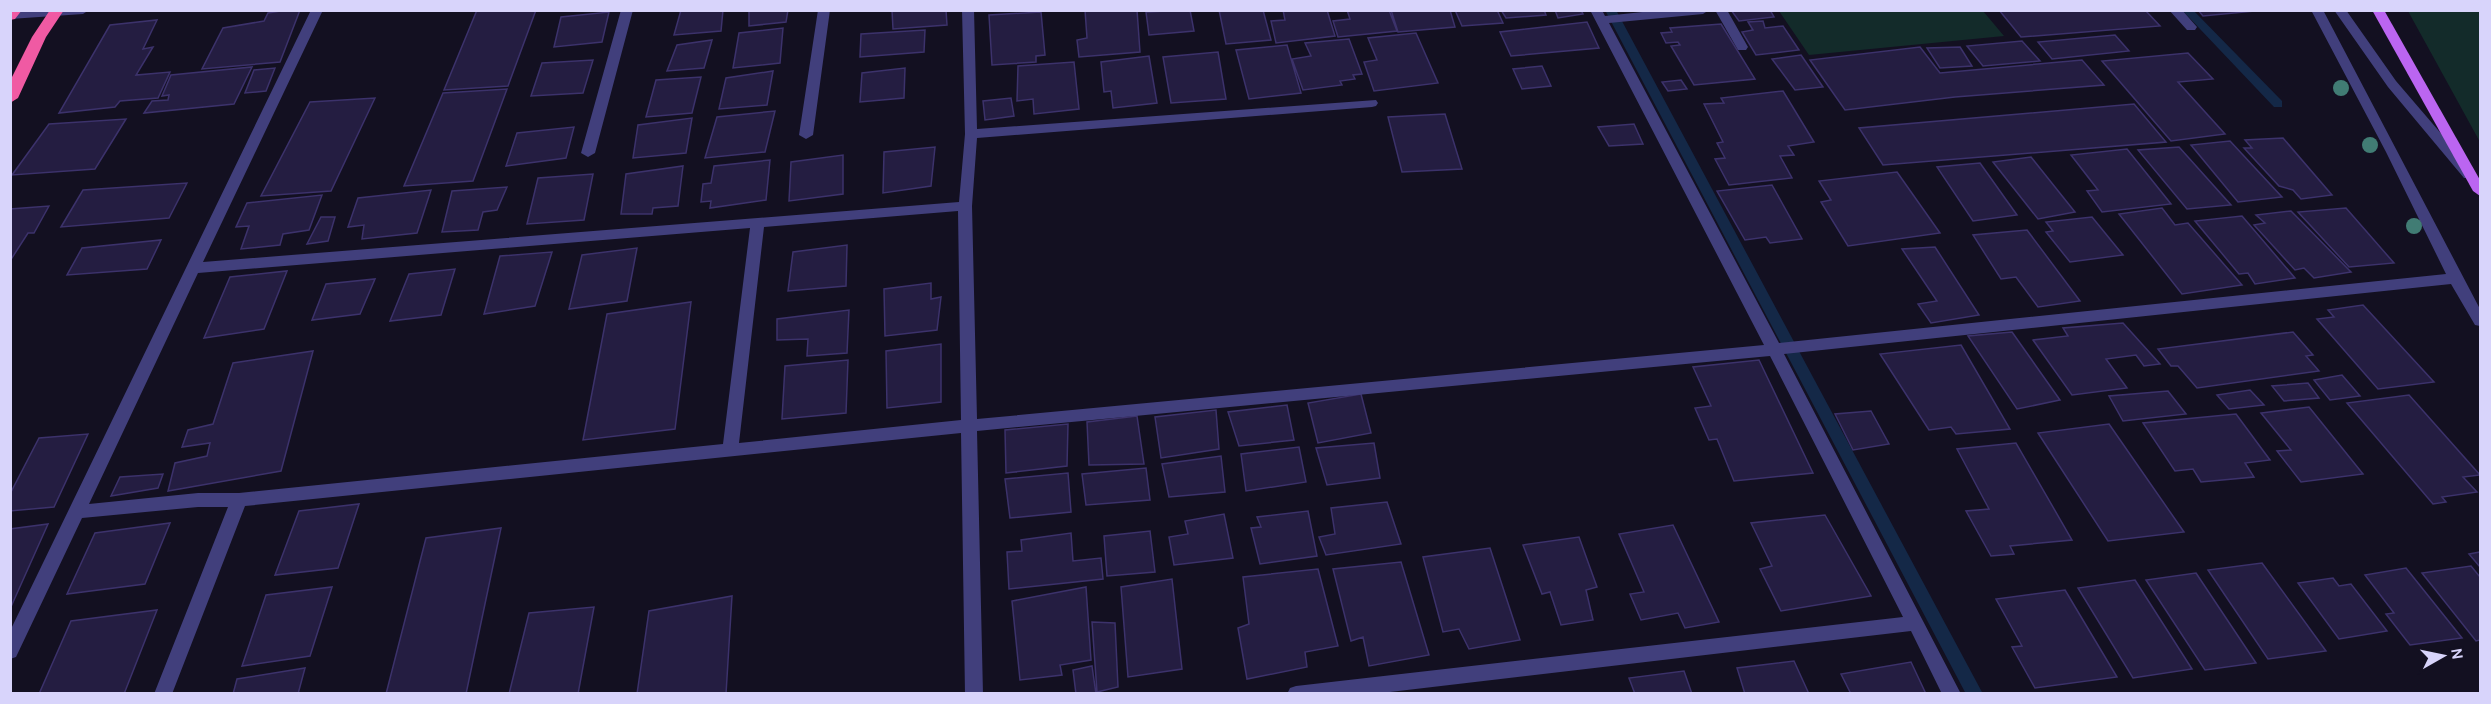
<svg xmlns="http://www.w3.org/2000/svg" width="2491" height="704" font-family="Karla,sans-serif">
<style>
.green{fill:#132b2a}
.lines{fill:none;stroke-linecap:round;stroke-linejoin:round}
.stream{fill:#142847;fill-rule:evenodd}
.building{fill:#241d41;stroke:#3c326b;stroke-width:1.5}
.minor{fill:#413f7c;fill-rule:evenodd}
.major{fill:#bb65f1;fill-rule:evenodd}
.highway{fill:#f05aa3;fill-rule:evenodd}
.tree{fill:#417c74}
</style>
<rect width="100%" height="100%" fill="#131021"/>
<path class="green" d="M1779,11H1983L2004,36L1809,55Z
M2408,11H2480V142Z"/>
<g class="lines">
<path class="stream" d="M1605,10H1616L1983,694H1966Z
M2182,10H2193L2282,101V107H2274Z"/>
</g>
<path class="building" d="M287,10H300L280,62L202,69L223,28L264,21L268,13Z
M477,10H536L508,86L444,90Z
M681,10H723L721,31L674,35Z
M749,10H788L786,22L749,26Z
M892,10H946L947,25L893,29Z
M1085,10H1137L1140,52L1079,57L1077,40L1087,38Z
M1190,10L1194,31L1149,35L1146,12Z
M1219,10H1263L1271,40L1226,44Z
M1283,10H1327L1335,36L1276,43L1271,21L1285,20Z
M1347,10H1389L1397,31L1338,37L1333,21L1350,19Z
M1391,10H1450L1455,27L1398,32Z
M1455,10H1497L1503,23L1462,26Z
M1501,10H1544L1546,15L1506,18Z
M1555,10H1581L1583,14L1558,18Z
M1731,10H1770L1774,17L1739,21Z
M1999,10H2145L2160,26L2021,37Z
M2198,10H2254V11L2203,16Z
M609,12L602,42L554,47L561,17Z
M1041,12L1045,55L1036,56V62L992,65L989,15Z
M157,20L143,49L153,47L136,75L170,72L158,98L120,101L115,107L59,113L110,25Z
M1763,21L1765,28L1783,26L1799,50L1756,55L1742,32L1753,30L1748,22Z
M1587,22L1599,48L1511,56L1500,32Z
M1721,24L1755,79L1694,85L1671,46L1680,45L1678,42L1666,43L1661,33L1672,32L1670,28Z
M783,28L780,63L733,68L739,33Z
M925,30L924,52L860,57L861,34Z
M1416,33L1438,83L1374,91L1364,62L1377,60L1368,38Z
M2115,35L2129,51L2052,59L2038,42Z
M1349,39L1362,74L1353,75L1355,79L1340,81L1342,85L1303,90L1292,59L1311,56L1305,43Z
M712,40L704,68L667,71L677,45Z
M2022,41L2040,61L1983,66L1967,46Z
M1287,45L1301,93L1249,99L1236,50Z
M1920,47L1940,73L2082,60L2104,85L1955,97L1845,110L1810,60Z
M1960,47L1972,66L1940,68L1927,48Z
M1218,52L1226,99L1171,103L1163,57Z
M2188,53L2213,79L2178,82L2225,134L2171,141L2102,61Z
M1801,55L1823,87L1795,90L1772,59Z
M1149,56L1157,103L1113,108L1111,91L1104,92L1101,62Z
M593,60L583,93L531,96L542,63Z
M1074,62L1079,109L1034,114L1033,99L1017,101L1018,66Z
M1542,66L1551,86L1522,89L1513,69Z
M252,67L234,104L144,113L152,101L168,100L169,95L162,96L171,75Z
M275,68L266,91L245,93L254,70Z
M905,68L904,98L860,102L862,73Z
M773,71L767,105L719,109L726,78Z
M701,77L692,113L646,117L656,80Z
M1681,80L1687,89L1668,91L1662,82Z
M507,89L473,181L404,186L443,93Z
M1783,91L1814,142L1788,146L1794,155L1780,156L1792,178L1729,185L1715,159L1725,158L1717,143L1723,142L1704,104L1724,103L1721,98Z
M375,98L331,191L261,196L310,102Z
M1011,98L1014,116L985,120L983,101Z
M2134,104L2166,142L1883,165L1859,128Z
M775,111L765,152L705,158L717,117Z
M1445,114L1462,169L1402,172L1388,117Z
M692,118L686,153L633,158L638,125Z
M126,119L95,169L12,175L49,124Z
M1634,124L1643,144L1609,146L1598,127Z
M574,127L566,158L506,166L517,133Z
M2283,138L2332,195L2301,199L2293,190L2279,186L2244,148H2252L2245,140Z
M2230,141L2282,197L2238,202L2191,145Z
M935,147L931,186L883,193L884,152Z
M2179,147L2231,205L2187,209L2138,150Z
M2127,149L2171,204L2102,212L2087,191L2098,190L2071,155Z
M843,155V194L789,201L791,162Z
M2031,157L2075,212L2038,219L1993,162Z
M770,160L766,200L710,208L711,201L701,202L703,184L711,183L714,166Z
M1980,163L2017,215L1973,221L1937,167Z
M683,166L678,206L653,208L652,214H621L626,174Z
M1897,172L1940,233L1848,246L1821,202L1831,200L1819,181Z
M593,174L584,220L527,224L538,178Z
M187,183L169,218L61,227L83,190Z
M1772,185L1802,239L1770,243L1766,237L1745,240L1717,191Z
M507,187L497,210L483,212L478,230L442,232L452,191Z
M431,190L417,233L362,239L364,225L348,227L358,198Z
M322,195L309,230L283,234L280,245L241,249L249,226L236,227L247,203Z
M49,206L34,233H28L10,261V209Z
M2162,208L2175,225L2188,223L2242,285L2182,294L2119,214Z
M2346,208L2394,263L2349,267L2298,212Z
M2291,211L2351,272L2314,278L2304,268L2295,270L2254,225L2265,223L2256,215Z
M2242,216L2295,278L2255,284L2248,273L2239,274L2195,221Z
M321,217H335L328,241L307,244Z
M2092,217L2123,255L2070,262L2046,232L2053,231L2046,222Z
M2027,230L2080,301L2038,307L2016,277L2001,279L1973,235Z
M161,240L147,269L67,275L82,248Z
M847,245L846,286L788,291L793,252Z
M1935,247L1979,315L1931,323L1918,304L1937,301L1902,249Z
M637,248L627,301L569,309L582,255Z
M552,252L535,306L484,314L500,256Z
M455,269L441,315L390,321L409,274Z
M287,271L264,329L204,338L230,277Z
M375,279L360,314L312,320L326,284Z
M931,283V299L941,297L937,330L885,336L884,289Z
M691,302L675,429L583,440L607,314Z
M2363,305L2434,382L2378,389L2317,319L2334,317L2328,310Z
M849,310L847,353L807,356L808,339L777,340V319Z
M2123,323L2160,364L2144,366L2136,355L2106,359L2127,388L2072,395L2033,340L2068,336L2063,328Z
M2012,332L2060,400L2017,409L1968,336Z
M2293,332L2313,355L2306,356L2319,371L2197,388L2178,366H2171L2158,349Z
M941,344V402L887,408L886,351Z
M1961,345L2010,429L1956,434L1951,427L1929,430L1880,354Z
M313,351L281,471L168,491L175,463L207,456L210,443L182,447L188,430L213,424L233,363Z
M848,360L846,413L782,419L785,366Z
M1759,360L1813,473L1734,481L1717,439L1709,440L1695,408L1711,406L1693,367Z
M2342,375L2360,396L2330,400L2314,380Z
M2308,383L2319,398L2284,401L2272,386Z
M2250,390L2264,405L2229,409L2217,395Z
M2168,391L2186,414L2123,421L2109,396Z
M1361,394L1371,433L1318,443L1308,403Z
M2409,395L2480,475L2463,477L2477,492L2442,497L2446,502L2433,504L2347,403Z
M1287,405L1294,440L1239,446L1228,412Z
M2309,407L2363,474L2301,482L2277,451L2291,450L2261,413Z
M1216,410L1219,449L1161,458L1155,417Z
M1871,411L1889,444L1853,450L1835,414Z
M2236,414L2270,460L2245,463L2254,477L2201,482L2193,469L2175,471L2143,423Z
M1137,416L1144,464L1089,465L1087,422Z
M1068,424L1067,466L1006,473L1005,430Z
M2109,424L2184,532L2108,541L2038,433Z
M88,434L54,507L10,511V494L39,438Z
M1374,443L1380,478L1327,485L1316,448Z
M2016,443L2072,540L2010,546L2014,554L1991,556L1966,511L1989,509L1957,449Z
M1299,447L1306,482L1246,491L1241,454Z
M1221,456L1225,492L1169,497L1162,464Z
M1146,468L1150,500L1086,505L1082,474Z
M1068,473L1071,512L1010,518L1005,479Z
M163,474L158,488L111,496L120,477Z
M1387,502L1401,544L1326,555L1319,537L1335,534L1331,508Z
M359,504L338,568L275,575L299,511Z
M1308,511L1317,556L1260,564L1251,528L1261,527L1257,517Z
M1224,514L1233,558L1174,565L1169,537L1188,534L1185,521Z
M1825,515L1871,596L1781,611L1760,569L1772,566L1751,523Z
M170,523L145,584L67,594L95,533Z
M48,524L10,609V529Z
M1673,525L1719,622L1685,628L1678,613L1641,620L1630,594L1644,592L1619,534Z
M501,528L466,694H386L426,538Z
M1150,531L1155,572L1107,576L1104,536Z
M1071,533L1073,561L1101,558L1103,579L1009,589L1007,552L1022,551L1021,540Z
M1579,537L1597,587L1586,590L1593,620L1561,625L1550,592L1542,594L1523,545Z
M1490,548L1520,640L1469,649L1459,629L1443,632L1423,557Z
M2480,552V567L2469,554Z
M1401,562L1429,655L1369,666L1363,637L1351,641L1333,569Z
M2262,563L2326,651L2268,659L2208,570Z
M2471,566L2480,577V640L2476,641L2422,573Z
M2406,568L2462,638L2410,645L2386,614L2394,613L2365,575Z
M1318,569L1338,646L1305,652L1307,667L1247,679L1238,628L1249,624L1243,577Z
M2196,573L2256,663L2205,670L2146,580Z
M2333,578L2339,586L2351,584L2387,631L2339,639L2298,583Z
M1172,579L1182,669L1128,677L1121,587Z
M2135,580L2192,669L2133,678L2078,588Z
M332,587L310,656L242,666L266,595Z
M1086,587L1091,660L1060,665L1062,675L1020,680L1012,601Z
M2065,590L2117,677L2035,688L2012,647L2022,646L1996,599Z
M732,596L726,694H637L649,611Z
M594,607L578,694H509L529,613Z
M157,610L124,694H39L71,621Z
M1092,622L1115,623L1118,687L1097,692Z
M1794,661L1809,694H1745L1737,668Z
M1911,662L1926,694H1851L1841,674Z
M1092,666L1096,694H1076L1073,670Z
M305,668L298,694H233L237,679Z
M1684,671L1692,694H1635L1629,678Z"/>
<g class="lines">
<path class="minor" d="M89,10L83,14L10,19V11Z
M311,10H323L203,262L959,202L965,134L962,10H974L977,129L1376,100L1378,103L1376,106L1372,107L977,138L972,206L977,419L1764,345L1590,10H1602L1605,16L1661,10H1709L1703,14L1609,23L1779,343L2446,274L2386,152L2311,10H2323L2480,309V326L2475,325L2451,284L1784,354L1961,694H1942L1911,631L1373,694H1287L1290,688L1296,686L1903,617L1770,356L977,431L983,694H965L961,433L245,506L172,694H154L228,507H198L82,518L16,657L10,659V631ZM958,211L961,420L739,443L764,227ZM750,228L723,444L239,493H198L89,504L198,273Z
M621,10H633L595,153L588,157L581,153Z
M818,10H830L813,135L806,139L799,135Z
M1715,10H1727L1748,47L1746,50H1738Z
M2169,10H2182L2197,27L2195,30H2187Z
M2334,10H2346L2396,81L2474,172L2476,175L2474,178H2464L2388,87Z"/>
<path class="major" d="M2372,10H2384L2480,180V196L2473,191Z"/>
<path class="highway" d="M10,10H22L15,19L10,20Z
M50,10H64L46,37L18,98L10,103V81L32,37Z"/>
</g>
<g class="tree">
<circle cx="2341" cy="88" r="8"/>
<circle cx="2370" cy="145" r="8"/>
<circle cx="2414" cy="226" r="8"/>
</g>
<rect width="2491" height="704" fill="none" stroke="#d8d4fb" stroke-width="24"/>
<g transform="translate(2443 656) rotate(81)" stroke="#131021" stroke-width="4.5" paint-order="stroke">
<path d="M0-4.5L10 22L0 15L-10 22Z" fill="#d8d4fb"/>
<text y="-9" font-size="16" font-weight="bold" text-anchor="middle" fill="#d8d4fb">N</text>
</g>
</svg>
